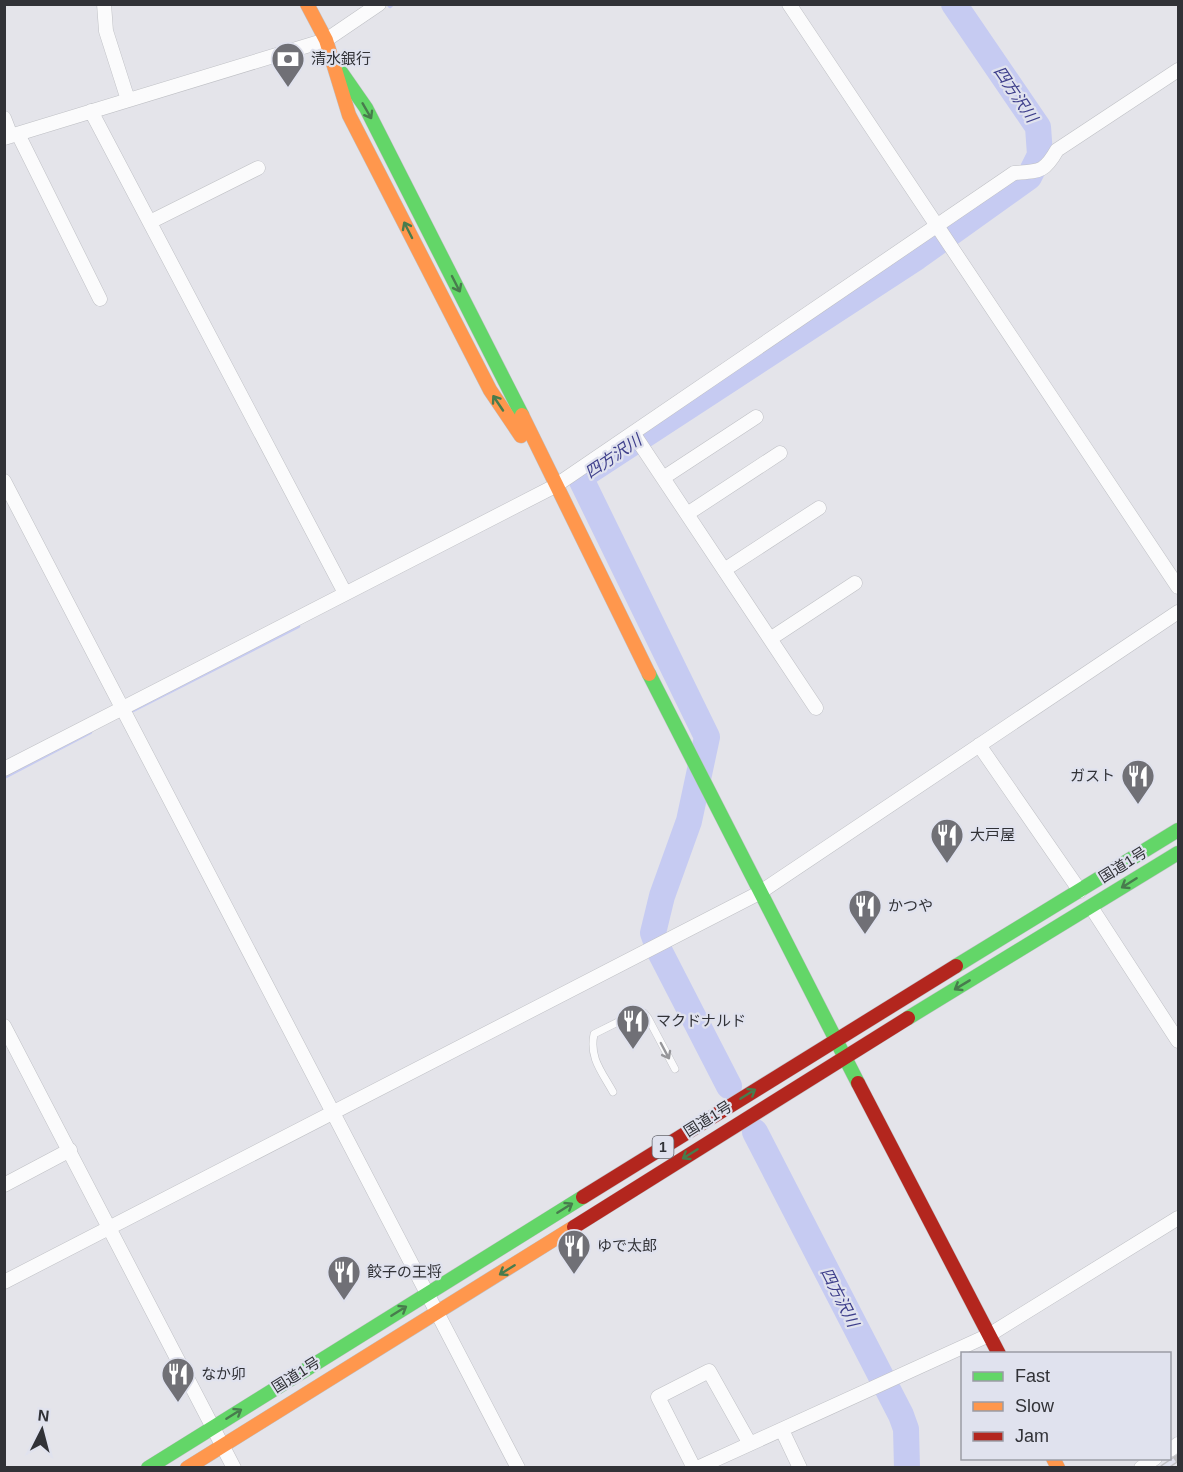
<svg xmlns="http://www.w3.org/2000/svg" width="1183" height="1472" font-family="Helvetica,'Noto Sans JP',sans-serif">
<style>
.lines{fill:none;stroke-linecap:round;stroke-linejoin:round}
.stream{stroke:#c6cbf2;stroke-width:4.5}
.river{stroke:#c6cbf2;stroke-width:26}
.lane-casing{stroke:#bfc0c5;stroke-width:8}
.street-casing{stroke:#bfc0c5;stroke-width:15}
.fast-casing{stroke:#bfc0c5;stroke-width:15}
.slow-casing{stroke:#bfc0c5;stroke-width:15}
.jam-casing{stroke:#bfc0c5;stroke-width:15}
.lane{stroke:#fbfbfc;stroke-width:7}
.street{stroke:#fbfbfc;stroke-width:14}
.fast{stroke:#63d668;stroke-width:14}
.slow{stroke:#ff974d;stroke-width:14}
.jam{stroke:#b3261e;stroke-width:14}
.rail-casing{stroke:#c0c0c2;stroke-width:7}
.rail{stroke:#e0e2ee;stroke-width:4.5;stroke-dasharray:14;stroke-linecap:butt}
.oneway{stroke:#487c4d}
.oneway2{stroke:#96969a}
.labels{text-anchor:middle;stroke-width:4.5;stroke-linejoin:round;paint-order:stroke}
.shield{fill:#e0e2ee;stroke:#66676e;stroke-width:1.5}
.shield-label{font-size:14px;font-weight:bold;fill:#313237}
.poi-label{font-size:15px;fill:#313237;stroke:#e0e2ee;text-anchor:start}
.street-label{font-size:15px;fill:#313237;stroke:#e0e2ee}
.water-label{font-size:16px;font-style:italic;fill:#3d3e8b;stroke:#e0e2ee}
</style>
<rect width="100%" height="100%" fill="#e4e4ea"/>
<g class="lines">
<path class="stream" d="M390,6L392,4
M129,712L298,626
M4,777L90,732"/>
<path class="river" d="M729,1086L659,950L653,933L662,896L689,821L707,737L580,477L917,257L1029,177L1040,155L1038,127L954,4
M755,1132L901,1415L906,1429L907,1468"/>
<defs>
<path id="lane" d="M613,1092C602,1072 589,1058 594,1034L638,1012L644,1013L648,1018L675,1069"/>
<path id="street" d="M104,4L106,31L128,100
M789,4L1178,587
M91,111L345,593
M4,118L11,136
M18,134L100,299
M4,138L326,40L379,4
M150,222L258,168
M633,433L816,708
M663,478L756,417
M4,481L518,1468
M687,514L780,453
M724,570L819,508
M770,639L855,583
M979,745L1080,891
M4,769L555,486L1014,173C1039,171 1044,173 1057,150L1178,70
M1091,907L1178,1041
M4,1026L234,1468
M4,1185L70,1150
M4,1282L759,893L1178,612
M782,1430L800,1468
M1170,1450L1178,1444
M694,1468L658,1397L709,1371L750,1444
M697,1468L989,1335L1178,1218
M1141,1468L1155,1458"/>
<path id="fast" d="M334,62L366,108L522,415
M649,674L858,1083
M956,966L1178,830
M908,1018L1178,853
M148,1468L583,1197"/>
<path id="slow" d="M307,4L326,40L349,115L490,390L521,436
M522,415L649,674
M1053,1458L1058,1468
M187,1468L574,1227"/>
<path id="jam" d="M858,1083L999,1354
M583,1197L956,966
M574,1227L908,1018"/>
</defs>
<use href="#lane" class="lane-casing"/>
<use href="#street" class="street-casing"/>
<use href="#fast" class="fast-casing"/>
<use href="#slow" class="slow-casing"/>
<use href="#jam" class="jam-casing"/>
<use href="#lane" class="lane"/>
<use href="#street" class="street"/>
<use href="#fast" class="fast"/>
<use href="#slow" class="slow"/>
<use href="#jam" class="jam"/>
<defs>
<path id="rail" d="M1163,1468L1178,1458"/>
</defs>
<use href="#rail" class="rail-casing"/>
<use href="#rail" class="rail"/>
</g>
<defs><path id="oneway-shaft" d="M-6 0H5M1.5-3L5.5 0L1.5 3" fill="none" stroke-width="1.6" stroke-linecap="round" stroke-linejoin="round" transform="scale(1.5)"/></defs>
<g class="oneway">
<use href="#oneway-shaft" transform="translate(367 111) rotate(60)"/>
<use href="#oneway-shaft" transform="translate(408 230) rotate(-117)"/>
<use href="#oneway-shaft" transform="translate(456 284) rotate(63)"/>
<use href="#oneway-shaft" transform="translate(498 403) rotate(-124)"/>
<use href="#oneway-shaft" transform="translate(1129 883) rotate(148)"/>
<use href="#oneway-shaft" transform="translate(962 985) rotate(149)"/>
<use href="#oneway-shaft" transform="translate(748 1094) rotate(-32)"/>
<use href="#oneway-shaft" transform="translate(690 1154) rotate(148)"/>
<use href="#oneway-shaft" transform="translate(565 1208) rotate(-32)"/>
<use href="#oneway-shaft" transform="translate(507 1270) rotate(148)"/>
<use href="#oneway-shaft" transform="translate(399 1311) rotate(-32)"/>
<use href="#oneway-shaft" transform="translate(234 1414) rotate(-32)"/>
</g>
<use class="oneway2" href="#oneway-shaft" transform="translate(665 1051) rotate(62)"/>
<defs>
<symbol id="bank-pin" viewBox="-11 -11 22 30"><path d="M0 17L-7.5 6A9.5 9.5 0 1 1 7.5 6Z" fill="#707076" stroke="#e0e2ee"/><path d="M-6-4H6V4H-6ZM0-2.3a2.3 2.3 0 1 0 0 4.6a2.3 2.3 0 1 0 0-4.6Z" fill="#fff"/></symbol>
<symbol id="restaurant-pin" viewBox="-11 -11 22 30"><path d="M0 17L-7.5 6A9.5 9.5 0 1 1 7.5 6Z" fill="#707076" stroke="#e0e2ee"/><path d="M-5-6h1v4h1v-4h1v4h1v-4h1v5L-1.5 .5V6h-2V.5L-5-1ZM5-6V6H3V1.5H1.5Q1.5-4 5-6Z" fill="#fff"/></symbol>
</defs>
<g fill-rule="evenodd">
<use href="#bank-pin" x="269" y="40" width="38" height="52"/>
<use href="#restaurant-pin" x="1119" y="757" width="38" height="52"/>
<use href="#restaurant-pin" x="928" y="816" width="38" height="52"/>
<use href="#restaurant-pin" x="846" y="887" width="38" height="52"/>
<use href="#restaurant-pin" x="614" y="1002" width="38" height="52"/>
<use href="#restaurant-pin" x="555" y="1227" width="38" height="52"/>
<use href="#restaurant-pin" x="325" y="1253" width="38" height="52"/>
<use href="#restaurant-pin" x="159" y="1355" width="38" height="52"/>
</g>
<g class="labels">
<rect class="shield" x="652.5" y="1136" width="21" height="22" rx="4.5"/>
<g class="shield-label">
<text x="663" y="1152">1</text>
</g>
<g class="poi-label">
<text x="311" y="64">清水銀行</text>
<text x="1115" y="781" text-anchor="end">ガスト</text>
<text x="970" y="840">大戸屋</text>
<text x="888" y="911">かつや</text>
<text x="656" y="1026">マクドナルド</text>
<text x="597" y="1251">ゆで太郎</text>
<text x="367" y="1277">餃子の王将</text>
<text x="201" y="1379">なか卯</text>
</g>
<g class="street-label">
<text transform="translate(1123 865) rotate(-32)" y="5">国道1号</text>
<text transform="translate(708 1119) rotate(-32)" y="5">国道1号</text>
<text transform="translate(296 1375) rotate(-32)" y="5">国道1号</text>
</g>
<g class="water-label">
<text transform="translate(1016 94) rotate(56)" y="6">四方沢川</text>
<text transform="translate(613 456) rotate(-34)" y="6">四方沢川</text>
<text transform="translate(840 1297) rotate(63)" y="6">四方沢川</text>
</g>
</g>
<rect width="1183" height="1472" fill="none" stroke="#313237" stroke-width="12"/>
<rect x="961" y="1352" width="210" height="108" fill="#e0e2ee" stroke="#9a9ca5" stroke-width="1.5"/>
<rect x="973" y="1372" width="30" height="9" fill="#63d668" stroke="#9a9ca5" stroke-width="1.5"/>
<text x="1015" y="1382" font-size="18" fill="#313237">Fast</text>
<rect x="973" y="1402" width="30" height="9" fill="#ff974d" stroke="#9a9ca5" stroke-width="1.5"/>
<text x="1015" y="1412" font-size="18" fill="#313237">Slow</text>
<rect x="973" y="1432" width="30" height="9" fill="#b3261e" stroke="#9a9ca5" stroke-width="1.5"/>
<text x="1015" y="1442" font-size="18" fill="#313237">Jam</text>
<g transform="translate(42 1430) rotate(6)" stroke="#e0e2ee" stroke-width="4.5" paint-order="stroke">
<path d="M0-4.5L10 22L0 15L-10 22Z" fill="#313237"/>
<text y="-9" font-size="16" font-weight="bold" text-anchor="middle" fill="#313237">N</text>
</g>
</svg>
